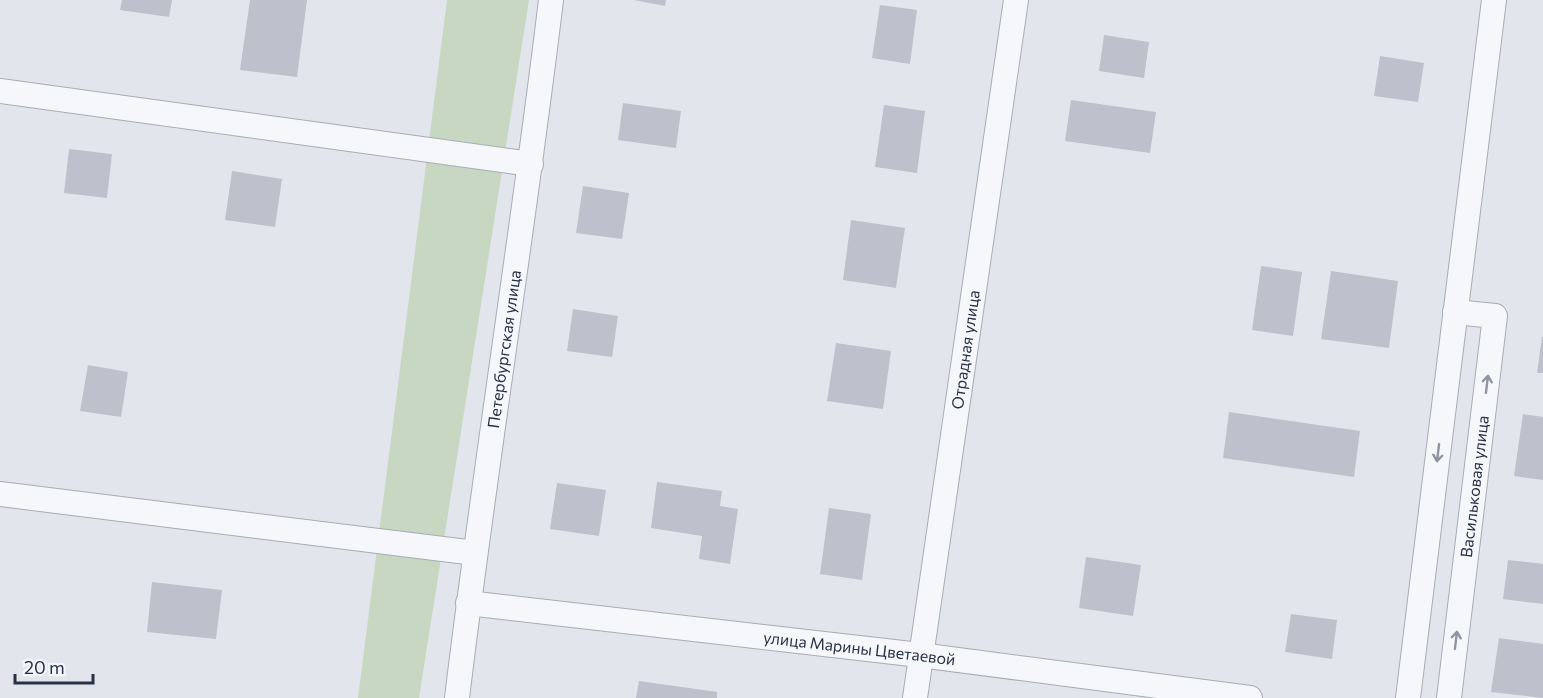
<svg xmlns="http://www.w3.org/2000/svg" width="1543" height="698" font-family="Commissioner,sans-serif">
<style>
.green{fill:#c7d7c2}
.building{fill:#bcc1cc}
.lines{fill:none;stroke-linecap:round;stroke-linejoin:round}
.street-casing{stroke:#a6acb7;stroke-width:26}
.street{stroke:#f6f7fa;stroke-width:24}
.oneway{stroke:#8f94a0}
.labels{text-anchor:middle;stroke-width:4.5;stroke-linejoin:round;paint-order:stroke}
.street-label{font-size:16px;fill:#283246;stroke:#f2f5f9}
</style>
<rect width="100%" height="100%" fill="#e2e6ec"/>
<path class="green" d="M447,0H529L419,698H358Z"/>
<path class="building" d="M122,0H172L169,17L120,10Z
M250,0H307L297,77L240,70Z
M634,0H666L665,6Z
M880,5L917,10L910,64L872,58Z
M1104,35L1149,42L1144,78L1099,71Z
M1380,56L1424,63L1418,102L1374,96Z
M1071,100L1156,112L1150,153L1065,141Z
M623,103L681,111L676,148L618,140Z
M884,105L925,111L917,173L875,167Z
M69,149L112,154L107,198L64,193Z
M232,171L282,179L275,227L225,220Z
M583,186L629,193L622,239L576,233Z
M851,220L905,228L896,288L843,280Z
M1261,266L1302,272L1293,336L1252,330Z
M1331,271L1398,281L1389,348L1321,339Z
M573,309L618,316L612,357L567,351Z
M1542,337H1543V373H1537Z
M836,343L891,351L883,409L827,401Z
M88,365L128,372L121,417L80,411Z
M1229,412L1360,431L1354,477L1223,458Z
M1523,414L1543,417V480L1514,476Z
M657,482L722,491L720,506L738,509L730,564L699,559L702,536L651,528Z
M557,483L606,490L599,536L550,529Z
M829,508L871,514L862,580L820,574Z
M1086,557L1141,565L1133,616L1079,608Z
M1508,560L1543,564V604L1503,599Z
M152,582L222,590L216,639L147,632Z
M1291,614L1337,620L1332,659L1285,652Z
M1499,638L1543,644V698L1491,692Z
M639,681L717,692V698H636Z"/>
<g class="lines">
<defs>
<g id="street">
<path d="M0,91L531,164"/>
<path d="M0,494L475,553"/>
<path id="s1" d="M468,603L920,655L1250,698"/>
<path id="s2" d="M457,698C485,465 523,233 551,0"/>
<path id="s3" d="M915,698L1016,0"/>
<path d="M1408,698L1494,0"/>
<path id="s4" d="M1449,698L1495,316L1455,312"/>
</g>
</defs>
<use href="#street" class="street-casing"/>
<use href="#street" class="street"/>
</g>
<defs><path id="oneway-shaft" d="M-6 0H5M1.5-3L5.5 0L1.5 3" fill="none" stroke-width="1.6" stroke-linecap="round" stroke-linejoin="round" transform="scale(1.5)"/></defs>
<g class="oneway">
<use href="#oneway-shaft" transform="translate(1487 384) rotate(-83)"/>
<use href="#oneway-shaft" transform="translate(1438 453) rotate(97)"/>
<use href="#oneway-shaft" transform="translate(1456 640) rotate(-83)"/>
</g>
<g class="labels">
<g class="street-label">
<text dy="6" stroke="none"><textPath href="#s2" startOffset="352">Петербургская улица</textPath></text>
<text dy="6" stroke="none"><textPath href="#s3" startOffset="352">Отрадная улица</textPath></text>
<text dy="6" stroke="none"><textPath href="#s4" startOffset="213">Васильковая улица</textPath></text>
<text dy="6" stroke="none"><textPath href="#s1" startOffset="394">улица Марины Цветаевой</textPath></text>
</g>
</g>
<path d="M15 674v9h78v-9" fill="none" stroke="#283246" stroke-width="3"/>
<text x="24" y="674" font-size="18" fill="#283246" stroke="#f2f5f9" stroke-width="4.5" paint-order="stroke">20 m</text>
</svg>
